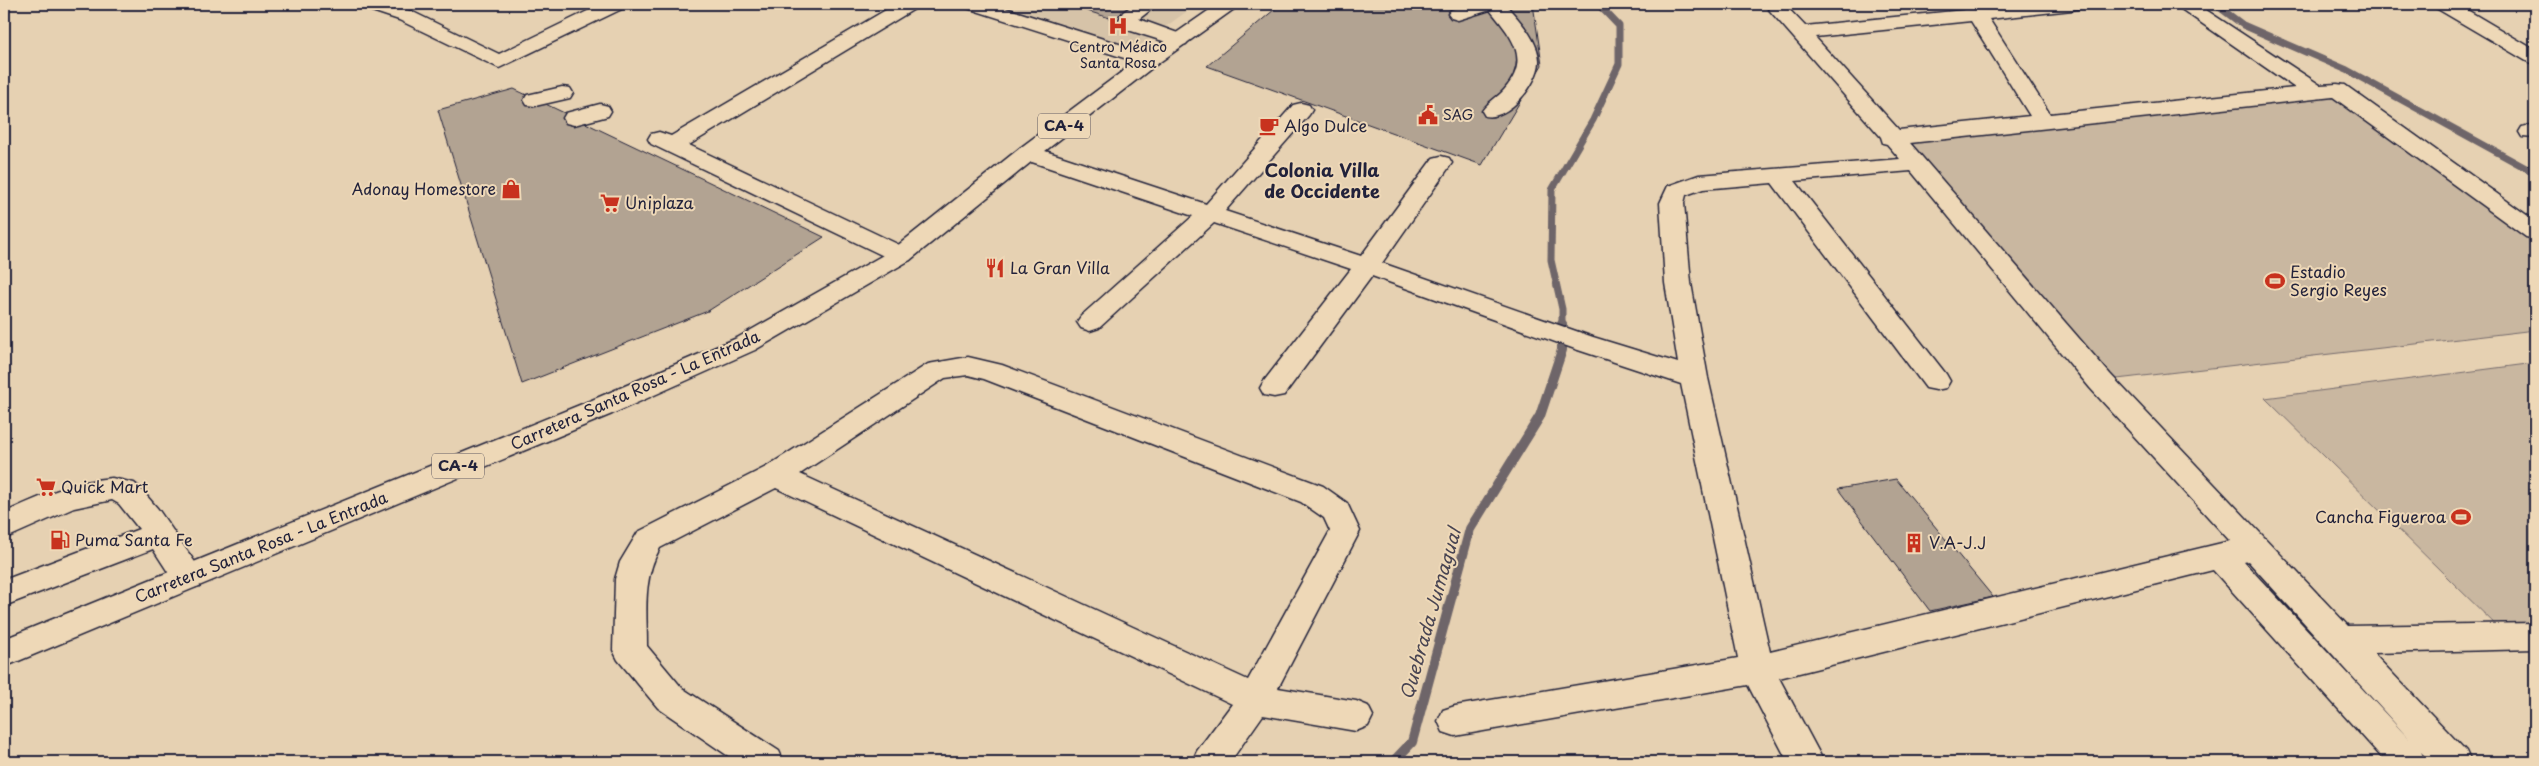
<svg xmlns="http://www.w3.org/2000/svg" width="2539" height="766" font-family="'Playpen Sans',sans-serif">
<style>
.built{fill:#d6c3a8}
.green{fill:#c9b7a0;stroke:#766c6e}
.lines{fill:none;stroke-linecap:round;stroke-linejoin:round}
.stream-far1{stroke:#6e6569;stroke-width:7}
.stream{stroke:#6e6569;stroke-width:10}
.building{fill:#b2a392;stroke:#22223b}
.minor-casing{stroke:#22223b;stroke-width:3}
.major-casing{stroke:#22223b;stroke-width:3}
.minor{fill:#eed8b7;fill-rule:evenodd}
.major{fill:#eed8b7;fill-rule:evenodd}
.labels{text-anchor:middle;stroke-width:4;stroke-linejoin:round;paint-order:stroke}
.far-poi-label{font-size:14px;fill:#22223b;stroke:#eed8b7}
.shield{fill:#eed8b7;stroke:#5f5960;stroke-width:1}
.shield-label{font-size:15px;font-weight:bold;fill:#22223b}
.poi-label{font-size:16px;fill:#22223b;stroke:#eed8b7;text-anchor:start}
.street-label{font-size:16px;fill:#22223b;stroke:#eed8b7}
.neighbourhood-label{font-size:18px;font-weight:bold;fill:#22223b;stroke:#eed8b7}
.water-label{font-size:18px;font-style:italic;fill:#484452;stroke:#eed8b7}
</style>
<rect width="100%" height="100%" fill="#e6d1b2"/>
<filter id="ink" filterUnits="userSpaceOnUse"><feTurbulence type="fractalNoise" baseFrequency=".02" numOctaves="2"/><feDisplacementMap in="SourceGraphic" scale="10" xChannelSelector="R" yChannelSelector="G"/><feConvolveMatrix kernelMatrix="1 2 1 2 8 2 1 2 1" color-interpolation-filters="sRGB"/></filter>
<g filter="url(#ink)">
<path class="built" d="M1002,4H1197L1136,48Z"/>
<path class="green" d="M2337,90L2535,232V330L2100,381L1891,138Z
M2535,363V635L2507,636L2265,398Z"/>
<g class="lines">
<path class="stream-far1" d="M2215,4L2243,25L2347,70L2535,173
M1562,325V309L1551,260L1552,190L1593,120L1619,64V26L1598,4"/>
<path class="stream" d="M1393,762L1412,742L1470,529L1540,416L1562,350V324"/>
</g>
<path class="building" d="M1065,4H1135L1113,19Z
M1281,4H1533L1542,65L1482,165L1207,66Z
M514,89L682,169L824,237L708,311L522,384L438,110Z
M1896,479L1993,597L1930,611L1838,489Z"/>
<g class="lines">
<defs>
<path id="minor" d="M360,4H389L413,12L499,54L602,4H627L624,8L499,68L399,20L363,8Z
M896,4H919L916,8L689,145L910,250L913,255L910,260L901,263L892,260L651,144L648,139L651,134L659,132L671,136Z
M964,4H993L1157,56L1160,60L1157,64L1150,66L1143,64L967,8Z
M1135,4H1158L1139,19L1186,36L1189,40L1186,44L1179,46L1128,30L1119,20L1123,12Z
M1469,4H1505C1518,19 1538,39 1539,60C1540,82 1508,121 1485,116L1482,111C1488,102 1498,97 1504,90C1532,59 1511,36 1490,10L1458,20L1451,18L1448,14L1451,10Z
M1764,4H1784L1805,26L1964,10L1960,4H1980L1982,8L2019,4H2082L2079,8L2072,10L1989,19L2050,114L2295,88L2174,4H2197L2320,85L2337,84L2345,85L2535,221V239L2526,237L2333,97L1910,143L2110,374L2348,626L2535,623V649L2373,653L2466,751L2471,762H2431L2421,752L2426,762H2386L2213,570L1779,678L1824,762H1788L1748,685L1455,736L1443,732L1438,721L1443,710L1455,706L1738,658L1681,384L1575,349L1372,276L1284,395L1274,397L1264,395L1260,388L1264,381L1351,269L1214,223L1099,328L1090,331L1081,328L1077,322L1081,316L1193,216L1020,158L1017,153L1020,148L1028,146L1036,148L1206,204L1293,105L1301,103L1309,105L1312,110L1309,115L1225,211L1361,256L1433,158L1441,156L1449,158L1452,163L1382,263L1593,337L1678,363L1665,283L1660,203L1668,186L1699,175L1900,159L1887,144L1883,143L1881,137ZM1971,21L2030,116L1899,130L1815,37ZM1911,171L2090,388L2230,541L1770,652L1708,378L1691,283L1684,203L1686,195L1703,189L1772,183L1926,388L1936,390L1946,388L1950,381L1946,374L1795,181ZM2248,561L2410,740L2244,562Z
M2433,4H2457L2535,50V64L2528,62L2436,8Z
M562,87L570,88L573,93L570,98L535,106L527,105L524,100L527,95Z
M600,104L608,106L611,111L608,116L574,125L566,123L563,118L566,113Z
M2535,124V138L2522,137L2519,132L2522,127Z
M968,357L1002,365L1323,486L1347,503L1360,531L1278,688L1356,701L1368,706L1373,716L1368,726L1356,731L1263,715L1230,762H1192L1197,751L1232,704L776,488L660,548C642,580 647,611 647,646L682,688L779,751L784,762H737L658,708L618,660L613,650L615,579L620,562L638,532L766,467L928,364ZM968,375L984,379L1301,502L1324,518L1330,531L1248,680L800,474L945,378Z
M112,478L134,483L140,488L158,509L199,568L204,577L199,586L188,589L177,586L153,549L4,606V580L139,529L119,504L112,500L74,508L4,539V513C38,497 74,481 112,478Z"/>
<path id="major" d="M1218,4H1241L1157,64L1036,158L910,260L755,350L612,414L4,667V639L592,400L737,338L892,250L1020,148L1143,56Z"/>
</defs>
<use href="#minor" class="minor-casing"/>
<use href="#major" class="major-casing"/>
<use href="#minor" class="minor"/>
<use href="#major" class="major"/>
</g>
</g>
<defs>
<symbol id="hospital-bare" viewBox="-9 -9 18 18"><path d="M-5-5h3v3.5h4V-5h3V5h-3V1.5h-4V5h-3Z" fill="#c8321e" stroke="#eed8b7" stroke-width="2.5" paint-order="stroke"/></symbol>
<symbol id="civic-bare" viewBox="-9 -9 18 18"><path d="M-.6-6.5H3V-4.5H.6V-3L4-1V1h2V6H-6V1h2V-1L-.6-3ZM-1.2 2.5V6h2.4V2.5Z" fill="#c8321e" stroke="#eed8b7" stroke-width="2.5" paint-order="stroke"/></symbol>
<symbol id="cafe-bare" viewBox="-9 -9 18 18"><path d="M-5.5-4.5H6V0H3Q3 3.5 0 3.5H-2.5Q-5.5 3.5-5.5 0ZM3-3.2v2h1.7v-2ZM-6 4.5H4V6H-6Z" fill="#c8321e" stroke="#eed8b7" stroke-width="2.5" paint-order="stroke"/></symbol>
<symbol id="shop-bare" viewBox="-9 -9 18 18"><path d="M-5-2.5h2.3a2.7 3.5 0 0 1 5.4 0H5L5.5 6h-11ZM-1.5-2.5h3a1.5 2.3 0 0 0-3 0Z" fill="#c8321e" stroke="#eed8b7" stroke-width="2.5" paint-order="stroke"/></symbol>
<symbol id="supermarket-bare" viewBox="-9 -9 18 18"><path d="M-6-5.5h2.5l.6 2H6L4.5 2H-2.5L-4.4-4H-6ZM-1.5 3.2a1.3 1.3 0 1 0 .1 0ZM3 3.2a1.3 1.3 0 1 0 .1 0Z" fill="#c8321e" stroke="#eed8b7" stroke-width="2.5" paint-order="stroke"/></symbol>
<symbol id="restaurant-bare" viewBox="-9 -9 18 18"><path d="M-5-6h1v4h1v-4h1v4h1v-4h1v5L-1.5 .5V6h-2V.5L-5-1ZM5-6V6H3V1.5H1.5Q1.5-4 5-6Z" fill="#c8321e" stroke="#eed8b7" stroke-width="2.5" paint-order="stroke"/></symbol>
<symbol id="stadium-bare" viewBox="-9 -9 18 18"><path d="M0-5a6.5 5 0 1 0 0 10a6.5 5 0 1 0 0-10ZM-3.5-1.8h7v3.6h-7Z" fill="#c8321e" stroke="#eed8b7" stroke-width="2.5" paint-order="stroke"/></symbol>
<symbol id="fuel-bare" viewBox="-9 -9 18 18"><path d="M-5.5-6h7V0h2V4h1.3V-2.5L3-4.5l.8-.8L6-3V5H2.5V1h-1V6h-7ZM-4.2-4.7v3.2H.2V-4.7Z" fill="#c8321e" stroke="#eed8b7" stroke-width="2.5" paint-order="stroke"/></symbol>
<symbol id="building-bare" viewBox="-9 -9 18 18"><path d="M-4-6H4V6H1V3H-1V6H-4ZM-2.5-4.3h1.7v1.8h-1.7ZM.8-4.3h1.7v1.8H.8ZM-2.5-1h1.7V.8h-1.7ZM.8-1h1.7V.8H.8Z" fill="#c8321e" stroke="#eed8b7" stroke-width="2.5" paint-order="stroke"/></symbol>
</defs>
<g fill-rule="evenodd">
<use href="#hospital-bare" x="1104" y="12" width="28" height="28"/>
<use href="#civic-bare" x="1414" y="101" width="28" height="28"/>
<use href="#cafe-bare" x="1255" y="112" width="28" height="28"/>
<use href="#shop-bare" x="497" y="175" width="28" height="28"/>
<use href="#supermarket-bare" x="596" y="189" width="28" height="28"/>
<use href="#restaurant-bare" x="981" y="254" width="28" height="28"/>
<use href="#stadium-bare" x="2261" y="267" width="28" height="28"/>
<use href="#supermarket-bare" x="32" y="473" width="28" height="28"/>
<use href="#stadium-bare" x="2447" y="503" width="28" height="28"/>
<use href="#fuel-bare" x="46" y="526" width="28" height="28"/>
<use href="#building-bare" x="1900" y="529" width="28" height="28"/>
</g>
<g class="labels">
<g class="far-poi-label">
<text x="1118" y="52">Centro Médico<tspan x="1118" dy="16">Santa Rosa</tspan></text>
<text x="1443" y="120" text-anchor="start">SAG</text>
</g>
<g class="shield">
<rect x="1038" y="113.5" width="52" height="25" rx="4"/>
<rect x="432" y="453.5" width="52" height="25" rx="4"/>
</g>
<g class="shield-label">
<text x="1064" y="131">CA-4</text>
<text x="458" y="471">CA-4</text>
</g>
<g class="poi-label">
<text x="1284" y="132">Algo Dulce</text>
<text x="496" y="195" text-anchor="end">Adonay Homestore</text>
<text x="625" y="209">Uniplaza</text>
<text x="1010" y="274">La Gran Villa</text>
<text x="2290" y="278">Estadio<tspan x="2290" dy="18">Sergio Reyes</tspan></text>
<text x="61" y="493">Quick Mart</text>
<text x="2446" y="523" text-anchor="end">Cancha Figueroa</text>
<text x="75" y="546">Puma Santa Fe</text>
<text x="1929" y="549">V.A-J.J</text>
</g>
<g class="street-label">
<text transform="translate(635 390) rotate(-24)" y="6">Carretera Santa Rosa - La Entrada</text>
<text transform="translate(261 547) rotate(-22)" y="6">Carretera Santa Rosa - La Entrada</text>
</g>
<g class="neighbourhood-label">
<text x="1322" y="177">Colonia Villa<tspan x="1322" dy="21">de Occidente</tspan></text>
</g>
<g class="water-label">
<text transform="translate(1431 614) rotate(-74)" y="6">Quebrada Jumagual</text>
</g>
</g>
<rect width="2539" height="766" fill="none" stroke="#eed8b7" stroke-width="20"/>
<rect x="10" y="10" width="2519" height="746" fill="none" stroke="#22223b" stroke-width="2" filter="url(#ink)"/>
</svg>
